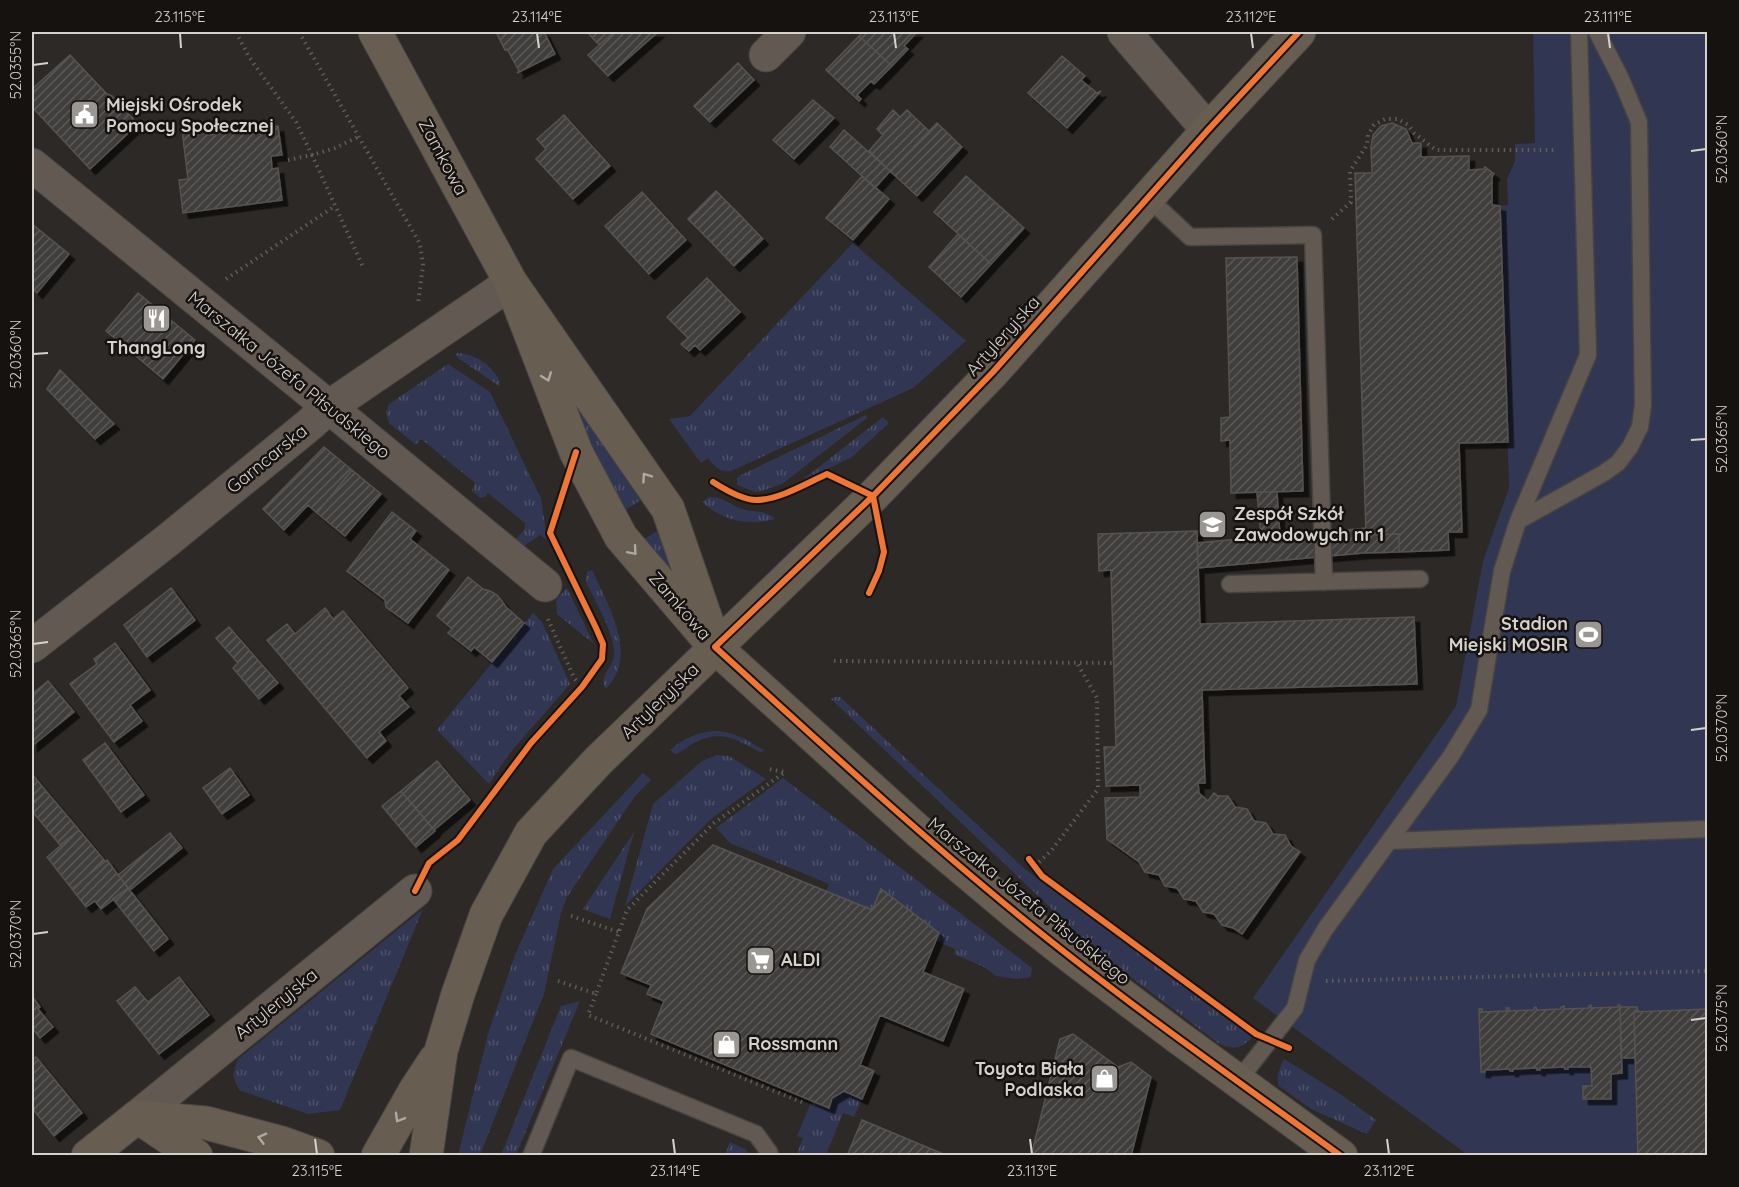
<svg xmlns="http://www.w3.org/2000/svg" width="1739" height="1187" font-family="Quicksand,sans-serif">
<style>
.grass{fill:url(#grass-tufts)}
.garden{fill:#313653}
.building{fill:url(#building-hatch);stroke:#565350;stroke-width:1.5;filter:url(#shadow)}
.lines{fill:none;stroke-linecap:round;stroke-linejoin:round}
.lane-casing{stroke:#464442;stroke-width:19}
.street-casing{stroke:#464442;stroke-width:35}
.secondary-casing{stroke:#464442;stroke-width:35}
.path{stroke:#625c56;stroke-width:4;stroke-dasharray:1.5 4.5;stroke-linecap:butt}
.lane{stroke:#625a52;stroke-width:16}
.street{stroke:#625a52;stroke-width:33}
.secondary{stroke:#675d51;stroke-width:33}
.cycleway-casing{stroke:#15120f;stroke-width:10}
.cycleway{stroke:#f07635;stroke-width:6}
.oneway{stroke:#aea9a2}
.ticks{fill:none;stroke:#d5d2ce;stroke-width:2}
.labels{text-anchor:middle;stroke-width:5;stroke-linejoin:round;paint-order:stroke}
.poi-label{font-size:18px;font-weight:bold;fill:#d5d2ce;stroke:#15120f;text-anchor:start}
.street-label{font-size:18px;fill:#d5d2ce;stroke:#15120f}
.neatline{fill:none;stroke:#d5d2ce;stroke-width:2}
.ticks-label{font-size:15px;text-anchor:middle;fill:#d5d2ce}
</style>
<defs>
<pattern id="grass-tufts" width="24" height="20" patternUnits="userSpaceOnUse" patternTransform="scale(1.5)"><rect width="24" height="20" fill="#313653"/><path d="M3 7l-1-3M5 7V3M7 7l1-3M15 17l-1-3M17 17v-4M19 17l1-3" fill="none" stroke="#4e526b"/></pattern>
<pattern id="building-hatch" width="6" height="6" patternUnits="userSpaceOnUse" patternTransform="scale(1.5)"><rect width="6" height="6" fill="#413e3c"/><path d="M-1 1l2-2M0 6l6-6M5 7l2-2" fill="none" stroke="#5c5957"/></pattern>
<filter id="shadow"><feDropShadow dx="5.5" dy="5.5" stdDeviation="0" flood-color="#0009"/></filter>
</defs>
<rect width="100%" height="100%" fill="#2c2926"/>
<path class="grass" d="M853,243L966,341L913,388L731,471C719,472 715,467 708,458L701,463L669,419L690,416Z
M455,353C475,353 492,365 500,382L499,386L458,358Z
M448,364L490,392L530,476L541,498L547,540L540,535L520,549L513,543L524,530L525,523L488,493L485,497L480,498L472,491L475,483L421,439L416,445L389,423L386,412L389,404Z
M558,377L647,496L624,511Z
M866,415L867,418L782,484L762,491L755,492L737,485V478L739,476Z
M883,417L889,423L852,457L797,484Z
M709,497C722,496 730,505 742,509C754,513 765,509 775,519C749,526 722,521 702,502Z
M666,526L685,586L639,542Z
M592,570C608,605 639,655 606,689C597,675 614,668 614,654C615,634 595,601 586,582L587,572Z
M567,588L594,644L557,614L556,600Z
M533,613L542,622L570,684L509,754L489,784L437,730Z
M835,697H840L1025,869L1252,1037C1241,1050 1233,1050 1218,1043L1095,950L831,699Z
M718,731C737,733 749,741 765,751L760,752C738,740 721,729 696,742C689,745 683,752 675,754L670,750C684,738 700,731 718,731Z
M717,755L729,756L766,779L711,819L625,906L653,804L702,761Z
M643,773L651,780L635,796L567,897L561,913L544,994L480,1155H458L488,1034L515,955L553,869Z
M783,778L1032,968L1031,976L1027,978L1016,979L996,976L984,967L954,954L955,949L936,941L939,933L881,889L872,910L826,891L829,884L730,843L716,828Z
M634,832L610,919L583,909Z
M423,909L340,1110L308,1114L239,1090L233,1076L237,1060Z
M580,1001L516,1155H501L561,1006Z
M1284,1059L1339,1093L1376,1120L1367,1134L1311,1109L1279,1086C1275,1078 1280,1067 1284,1059Z
M844,1091L862,1099L854,1117L843,1113L826,1155L796,1156L803,1138L797,1136L812,1100L829,1107L832,1098Z
M730,1142L745,1149L750,1155H725Z"/>
<path class="garden" d="M1533,32H1707V1155H1468L1253,998L1456,706L1483,561L1509,488L1500,206L1508,205L1507,179L1515,161V144L1535,143Z"/>
<path class="building" d="M496,32H544L555,54L517,73L519,71L507,49L505,50Z
M587,32H614L599,45Z
M614,32H658L608,76L588,55Z
M864,32H917L904,46L908,49L892,66L859,36Z
M859,36L892,66L874,84L871,81L857,95L861,99L859,101L826,70Z
M70,55L107,94L112,96L138,124L90,169L32,107V89Z
M1062,56L1085,76L1081,80L1097,93L1101,91L1067,128L1028,93Z
M738,63L754,80L710,122L694,106Z
M813,100L834,118L794,159L773,140Z
M893,110L900,117L907,110L929,131L890,171L869,151L883,135L877,129Z
M564,115L610,166L573,199L536,159L546,149L537,139Z
M937,123L962,147L917,196L890,171Z
M1392,123L1406,129L1412,143H1421V157L1469,156V170L1484,169L1485,167L1494,174L1492,177V205L1500,206L1508,442L1459,443L1462,532H1448L1449,550L1399,552V534L1366,535L1355,173H1372L1371,147L1373,135L1381,126Z
M278,126L282,155L271,156L272,169L278,168L282,200L183,213L179,180L188,179L182,130L209,127L210,135Z
M844,130L890,171L875,188L830,147Z
M862,176L889,199L853,240L826,218Z
M966,176L1024,228L991,264L934,212Z
M716,191L740,215L711,242L688,219Z
M642,192L686,240L649,274L605,226Z
M740,215L763,239L734,266L711,242Z
M32,224L69,254L37,293L32,288Z
M958,234L991,264L961,297L929,267Z
M1297,257L1303,491L1231,493L1230,440L1221,441V418L1230,417L1226,258Z
M707,278L740,312L700,350L695,345L689,351L681,344L688,338L667,317Z
M138,293L195,340L163,379L106,331Z
M60,370L114,424L95,439L47,389Z
M324,447L352,470L317,513L308,505L284,530L263,509Z
M352,470L381,494L345,536L317,513Z
M1257,492H1277L1280,536L1366,528V535L1399,534V552L1363,553L1198,568L1197,543L1261,537Z
M392,512L416,531L410,539L449,570L408,623L386,607L385,600L347,571Z
M1197,531L1200,624L1414,617L1417,684L1202,690L1205,783H1198L1199,793L1208,801L1214,793L1218,796H1228L1235,807L1247,809L1254,821L1266,823L1273,834L1285,835L1291,846L1300,852L1242,934L1233,928L1222,925L1214,914L1203,912L1196,901L1184,899L1177,888L1165,886L1159,875L1145,872L1139,862L1107,839L1105,798L1140,797V785L1106,786L1104,747H1116L1111,570L1099,571L1098,534Z
M468,577L483,589L490,591L497,595L502,601L506,607L524,623L492,662L474,647L471,651L448,633L452,629L437,616Z
M171,588L195,620L147,657L124,625Z
M325,608L333,619L343,611L408,688L399,696L409,707L379,732L386,741L367,758L267,640L287,624L295,634Z
M229,627L278,683L259,699L233,668L238,663L216,638Z
M115,643L150,690L130,705L142,721L114,742L70,684L97,664L94,659Z
M48,681L74,712L32,746V694Z
M105,743L144,795L121,812L83,760Z
M437,761L470,800L434,830L401,791Z
M230,768L249,795L222,814L203,788Z
M32,774L46,791L32,803Z
M46,791L79,830L60,845L32,811V803Z
M401,791L435,831L416,847L382,806Z
M79,830L105,861L72,889L47,857Z
M170,833L182,848L130,890L118,875Z
M713,845L872,910L881,889L939,933L923,972L964,989L943,1041L880,1015L860,1065L874,1071L862,1099L844,1091L832,1098L829,1108L651,1034L664,1001L647,994L651,985L621,973L647,909Z
M107,860L128,888L101,909L95,901L86,907L72,889Z
M128,888L168,939L154,951L113,899Z
M179,977L209,1015L159,1054L117,1001L135,987L148,1002Z
M32,996L40,1007L38,1009L53,1027L40,1038L32,1028Z
M1591,1005V1008L1618,1007V1005H1620L1622,1073L1611,1074V1099H1583V1086H1592L1591,1067H1568V1069H1565L1564,1067L1540,1068V1070H1537V1068L1513,1069V1071H1510V1069L1485,1070V1072H1481L1479,1009H1482V1012L1507,1011L1506,1008H1509V1011L1534,1010V1008L1536,1007L1537,1010L1561,1009V1007L1564,1006V1009L1589,1008V1006Z
M1620,1007H1637L1638,1012H1634L1635,1058H1621Z
M1708,1009V1156H1638L1634,1012Z
M1073,1034L1118,1067L1131,1062L1151,1077L1131,1156H1031L1060,1039Z
M36,1057L82,1113L54,1136L32,1108V1060Z
M862,1120L948,1156H847Z"/>
<g class="lines">
<defs>
<path id="lane" d="M1147,197L1190,237L1313,235L1324,582
M1518,521L1604,473L1618,463L1630,447L1640,427L1643,405L1639,122L1621,79L1597,32
M1230,584L1420,579
M1389,841L1708,829
M1238,1081L1295,1008L1307,960L1326,928L1451,756L1479,710L1502,571L1518,521L1588,355L1579,32
M531,1156L571,1058L756,1134L769,1152L770,1156"/>
<path id="street" d="M1124,32L1208,130
M766,55L789,32
M32,165L329,407L545,585
M32,646L168,540L309,425L329,407L511,283
M137,1117L415,891"/>
<path id="secondary" d="M375,32L511,283L668,509L710,631
M511,283L576,452L621,537L715,647L918,831L1018,915L1074,959L1179,1038L1341,1156
M137,1117L206,1123L282,1143L318,1156
M141,1119L196,1156
M88,1156L137,1117
M378,1156L416,1089L435,1060
M426,1156L441,1051L458,994L486,915L531,833L598,761L873,496L993,372L1208,130L1299,32"/>
</defs>
<use href="#lane" class="lane-casing"/>
<use href="#street" class="street-casing"/>
<use href="#secondary" class="secondary-casing"/>
<path class="path" d="M236,32L249,57L296,122L312,155L335,148L358,137
M299,32L420,244L423,265L418,304
M288,160L312,155L364,269
M1332,219L1351,202L1350,171L1367,145L1368,135L1374,125L1385,119H1398L1408,125L1414,133L1436,150H1556
M226,279L335,206
M548,619L574,678L582,687
M834,661L1114,663
M1039,862L1051,851L1098,789L1097,698L1077,663
M571,916L619,932
M558,981L596,994L627,910L714,823L785,772L768,769
M1326,981L1708,971
M596,994L588,1015L804,1103"/>
<use href="#lane" class="lane"/>
<use href="#street" class="street"/>
<use href="#secondary" class="secondary"/>
<defs>
<path id="cycleway" d="M1299,32L1208,130L993,372L873,496L715,647C815,738 913,829 1017,914C1122,1000 1232,1077 1341,1156
M713,482C724,489 743,500 756,500C779,500 807,483 827,474L873,496
M869,593L879,571L884,552L873,496
M1029,859L1042,876L1256,1034L1289,1048
M415,891L429,863L458,840L531,743L582,687L602,659L603,644L596,628L550,533L576,452"/>
</defs>
<use href="#cycleway" class="cycleway-casing"/>
<use href="#cycleway" class="cycleway"/>
</g>
<defs><path id="oneway-chevron" d="M-2-3.5L2.5 0L-2 3.5" fill="none" stroke-width="1.6" stroke-linecap="round" stroke-linejoin="round" transform="scale(1.5)"/></defs>
<g class="oneway">
<use href="#oneway-chevron" transform="translate(547 377) rotate(69)"/>
<use href="#oneway-chevron" transform="translate(646 477) rotate(-125)"/>
<use href="#oneway-chevron" transform="translate(633 551) rotate(49)"/>
<use href="#oneway-chevron" transform="translate(399 1118) rotate(120)"/>
<use href="#oneway-chevron" transform="translate(262 1138) rotate(-165)"/>
</g>
<path class="ticks" d="M180,33L181,48M537,33L539,48M894,33L896,48M1251,33L1253,48M1608,33L1610,48M33,65L48,63M1691,151L1706,149M33,354L48,353M1691,440L1706,439M33,644L48,642M1691,730L1706,728M33,934L48,932M1691,1020L1706,1018M315,1139L317,1154M673,1139L675,1154M1030,1139L1032,1154M1387,1139L1389,1154"/>
<defs>
<symbol id="civic-square" viewBox="-11 -11 22 22"><rect x="-9" y="-9" width="18" height="18" rx="4" fill="#9a9793" stroke="#15120f"/><path d="M-.6-6.5H3V-4.5H.6V-3L4-1V1h2V6H-6V1h2V-1L-.6-3ZM-1.2 2.5V6h2.4V2.5Z" fill="#fff"/></symbol>
<symbol id="restaurant-square" viewBox="-11 -11 22 22"><rect x="-9" y="-9" width="18" height="18" rx="4" fill="#9a9793" stroke="#15120f"/><path d="M-5-6h1v4h1v-4h1v4h1v-4h1v5L-1.5 .5V6h-2V.5L-5-1ZM5-6V6H3V1.5H1.5Q1.5-4 5-6Z" fill="#fff"/></symbol>
<symbol id="school-square" viewBox="-11 -11 22 22"><rect x="-9" y="-9" width="18" height="18" rx="4" fill="#9a9793" stroke="#15120f"/><path d="M0-5L7-2L0 1L-7-2ZM-4 1L0 2.5L4 1V4Q0 6-4 4Z" fill="#fff"/></symbol>
<symbol id="stadium-square" viewBox="-11 -11 22 22"><rect x="-9" y="-9" width="18" height="18" rx="4" fill="#9a9793" stroke="#15120f"/><path d="M0-5a6.5 5 0 1 0 0 10a6.5 5 0 1 0 0-10ZM-3.5-1.8h7v3.6h-7Z" fill="#fff"/></symbol>
<symbol id="supermarket-square" viewBox="-11 -11 22 22"><rect x="-9" y="-9" width="18" height="18" rx="4" fill="#9a9793" stroke="#15120f"/><path d="M-6-5.5h2.5l.6 2H6L4.5 2H-2.5L-4.4-4H-6ZM-1.5 3.2a1.3 1.3 0 1 0 .1 0ZM3 3.2a1.3 1.3 0 1 0 .1 0Z" fill="#fff"/></symbol>
<symbol id="shop-square" viewBox="-11 -11 22 22"><rect x="-9" y="-9" width="18" height="18" rx="4" fill="#9a9793" stroke="#15120f"/><path d="M-5-2.5h2.3a2.7 3.5 0 0 1 5.4 0H5L5.5 6h-11ZM-1.5-2.5h3a1.5 2.3 0 0 0-3 0Z" fill="#fff"/></symbol>
</defs>
<g fill-rule="evenodd">
<use href="#civic-square" x="68" y="98" width="33" height="33"/>
<use href="#restaurant-square" x="140" y="302" width="33" height="33"/>
<use href="#school-square" x="1196" y="508" width="33" height="33"/>
<use href="#stadium-square" x="1572" y="618" width="33" height="33"/>
<use href="#supermarket-square" x="744" y="944" width="33" height="33"/>
<use href="#shop-square" x="710" y="1028" width="33" height="33"/>
<use href="#shop-square" x="1088" y="1062" width="33" height="33"/>
</g>
<g class="labels">
<g class="poi-label">
<text x="106" y="111">Miejski Ośrodek<tspan x="106" dy="21">Pomocy Społecznej</tspan></text>
<text x="156" y="354" text-anchor="middle">ThangLong</text>
<text x="1234" y="520">Zespół Szkół<tspan x="1234" dy="21">Zawodowych nr 1</tspan></text>
<text x="1568" y="630" text-anchor="end">Stadion<tspan x="1568" dy="21">Miejski MOSIR</tspan></text>
<text x="781" y="966">ALDI</text>
<text x="748" y="1050">Rossmann</text>
<text x="1084" y="1075" text-anchor="end">Toyota Biała<tspan x="1084" dy="21">Podlaska</tspan></text>
</g>
<g class="street-label">
<text transform="translate(443 157) rotate(62)" y="6">Zamkowa</text>
<text transform="translate(1003 336) rotate(-48)" y="6">Artyleryjska</text>
<text transform="translate(289 375) rotate(39)" y="6">Marszałka Józefa Piłsudskiego</text>
<text transform="translate(267 459) rotate(-39)" y="6">Garncarska</text>
<text transform="translate(680 606) rotate(49)" y="6">Zamkowa</text>
<text transform="translate(660 701) rotate(-44)" y="6">Artyleryjska</text>
<text transform="translate(1029 901) rotate(39)" y="6">Marszałka Józefa Piłsudskiego</text>
<text transform="translate(276 1004) rotate(-39)" y="6">Artyleryjska</text>
</g>
</g>
<rect width="1739" height="1187" fill="none" stroke="#15120f" stroke-width="66"/>
<rect x="33" y="33" width="1673" height="1121" class="neatline"/>
<g class="ticks-label">
<text x="180" y="22">23.115°E</text>
<text x="537" y="22">23.114°E</text>
<text x="894" y="22">23.113°E</text>
<text x="1251" y="22">23.112°E</text>
<text x="1608" y="22">23.111°E</text>
<text transform="translate(16 65) rotate(-90)" y="5">52.0355°N</text>
<text transform="translate(1722 149) rotate(-90)" y="5">52.0360°N</text>
<text transform="translate(16 354) rotate(-90)" y="5">52.0360°N</text>
<text transform="translate(1722 439) rotate(-90)" y="5">52.0365°N</text>
<text transform="translate(16 644) rotate(-90)" y="5">52.0365°N</text>
<text transform="translate(1722 728) rotate(-90)" y="5">52.0370°N</text>
<text transform="translate(16 934) rotate(-90)" y="5">52.0370°N</text>
<text transform="translate(1722 1018) rotate(-90)" y="5">52.0375°N</text>
<text x="317" y="1176">23.115°E</text>
<text x="675" y="1176">23.114°E</text>
<text x="1032" y="1176">23.113°E</text>
<text x="1389" y="1176">23.112°E</text>
</g>
</svg>
